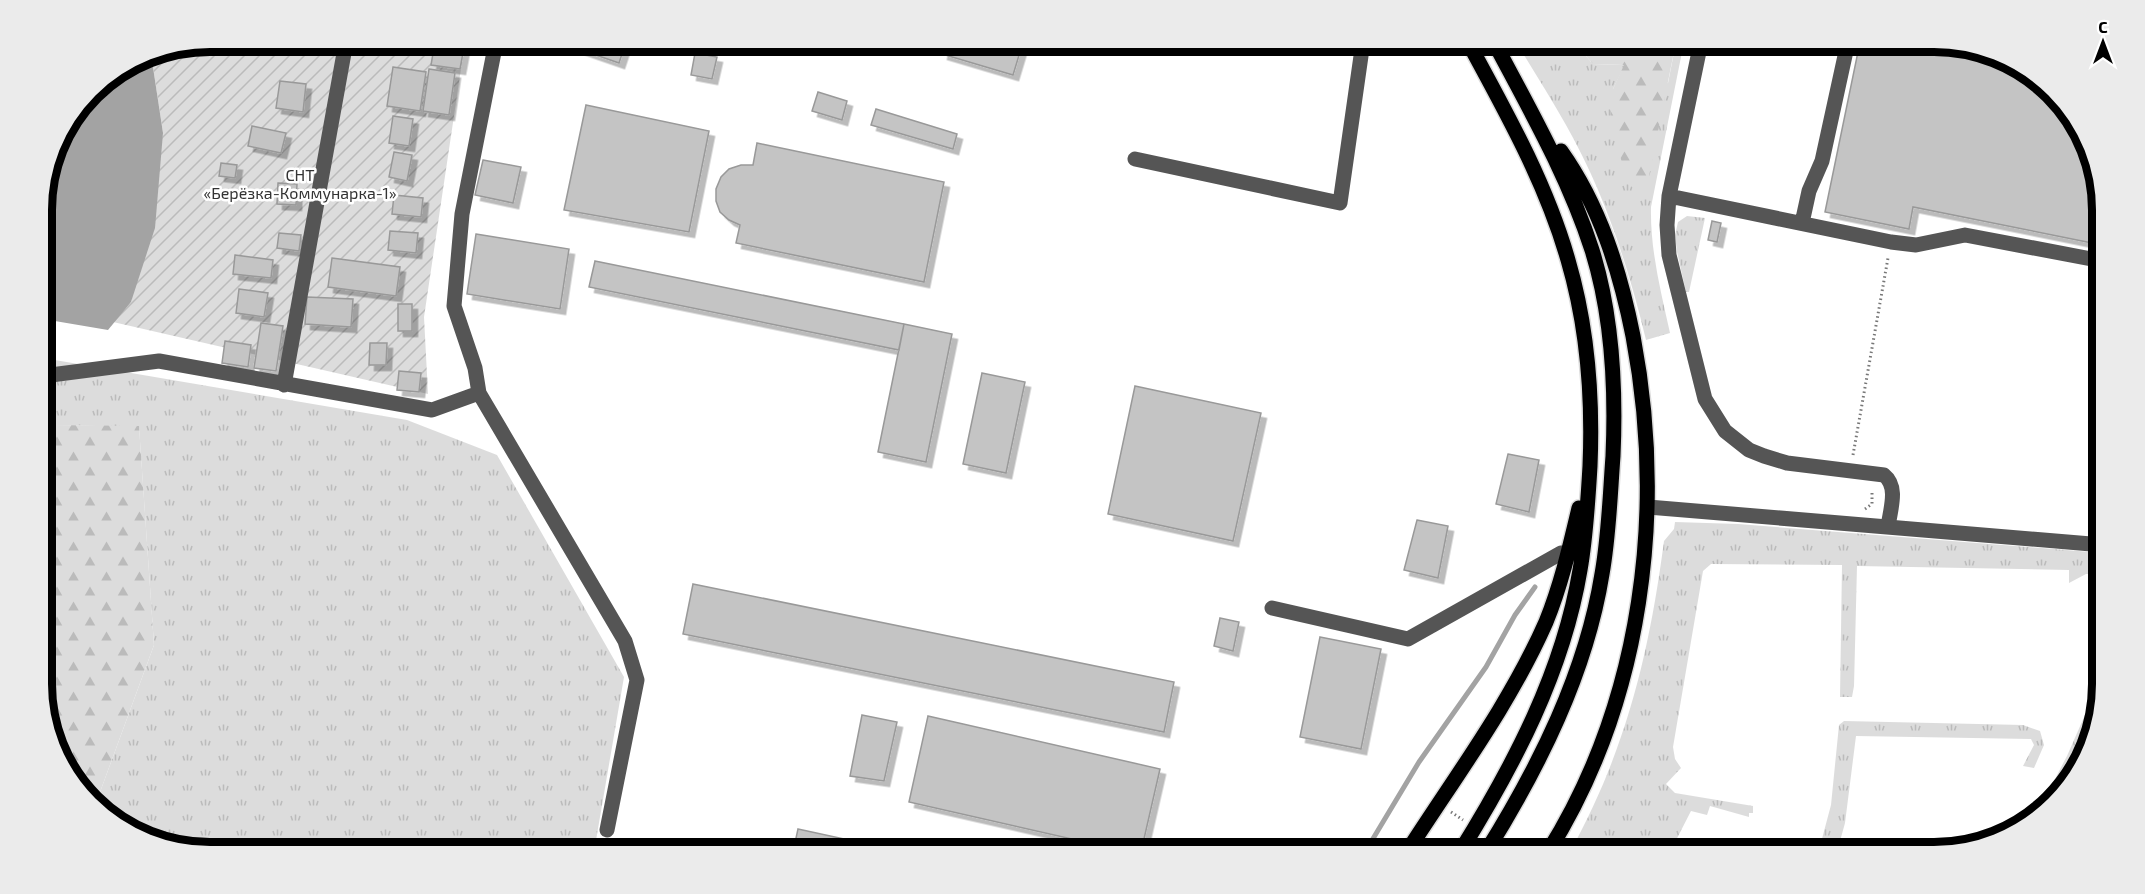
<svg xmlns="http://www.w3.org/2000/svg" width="2145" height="894" font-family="'Exo 2',sans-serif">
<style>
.grass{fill:url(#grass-tufts)}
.forest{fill:url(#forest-firs)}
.garden{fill:url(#garden-furrows)}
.water{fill:#a3a3a3}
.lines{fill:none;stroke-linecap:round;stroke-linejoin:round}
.stream{stroke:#a3a3a3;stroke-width:5}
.building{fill:#c4c4c4;stroke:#999;stroke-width:1.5;filter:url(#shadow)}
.major-casing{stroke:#dbdbdb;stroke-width:18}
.path{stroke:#777;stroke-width:3;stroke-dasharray:1.5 3;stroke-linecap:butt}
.minor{stroke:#555;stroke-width:15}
.major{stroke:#000;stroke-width:15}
.labels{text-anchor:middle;stroke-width:5;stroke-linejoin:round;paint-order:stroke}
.park-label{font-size:16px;fill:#333;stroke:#fff}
.rim{fill:none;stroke:#000;stroke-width:8}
</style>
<defs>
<pattern id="grass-tufts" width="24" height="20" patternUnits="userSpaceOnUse" patternTransform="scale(1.5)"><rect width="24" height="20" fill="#dcdcdc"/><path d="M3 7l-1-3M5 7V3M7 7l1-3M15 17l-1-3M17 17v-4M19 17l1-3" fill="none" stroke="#bbb"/></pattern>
<pattern id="forest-firs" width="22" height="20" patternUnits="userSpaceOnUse" patternTransform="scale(1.5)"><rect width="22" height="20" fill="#dcdcdc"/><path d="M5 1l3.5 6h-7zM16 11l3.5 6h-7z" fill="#bbb"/></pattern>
<pattern id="garden-furrows" width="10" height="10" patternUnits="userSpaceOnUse" patternTransform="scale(1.5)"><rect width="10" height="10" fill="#dcdcdc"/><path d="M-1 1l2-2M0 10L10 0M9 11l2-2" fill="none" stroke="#bbb"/></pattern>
<filter id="shadow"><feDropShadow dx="5.5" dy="5.5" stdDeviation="0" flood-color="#0004"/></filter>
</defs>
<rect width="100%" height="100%" fill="#fff"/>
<path class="grass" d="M1516,42H1580L1585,55L1593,64L1625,65L1613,89L1668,83L1676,42H1684L1651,207C1650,250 1661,292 1670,333L1646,340C1628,265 1604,192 1566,125C1550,97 1533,70 1516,42Z
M1687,216L1705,218L1689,292H1686L1677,252L1675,235L1678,222Z
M43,358L407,420L497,455L624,677L594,852H210L156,843L96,803L154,645L139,427L55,425L44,407Z
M1675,522L1738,524L2103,553V574H2086L2069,583V570L1857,566L1854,686L1852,697H1840L1842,565L1711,564L1703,571L1673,747L1675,759L1681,768L1666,784L1675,793L1753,806V813H1749V817L1710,806L1707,815L1691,811L1670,852H1570C1626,750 1649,655 1664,541L1674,529Z
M2103,615V684L2094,738L2034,819L2067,756L2095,692Z
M1844,721L2023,725L2040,731L2044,745L2034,768L2023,766L2034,745L2031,739L1856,736L1845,823L1837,852H1767L1744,847L1745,839L1819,850L1831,805L1839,725Z"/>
<path class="forest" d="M1580,42H1676L1647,186L1636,190L1628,184L1611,124L1610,103L1613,89L1624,65L1593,64L1585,55Z
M44,407L56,425L139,426L154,645L96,803L84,794L45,716Z"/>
<path class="garden" d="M210,42H465L424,317L428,394L113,322L131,302L163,133L151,54Z"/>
<path class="water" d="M151,54L163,133L155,228L131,302L108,330L43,319L42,199L60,136L99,84Z"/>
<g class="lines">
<path class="stream" d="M44,512L52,705L47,719
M1365,852L1419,762L1486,667L1515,615L1535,587"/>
</g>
<path class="building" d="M435,42H465L460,69L431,65Z
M568,42H626L619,63L567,45Z
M812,42H842L841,48Z
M945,42H1023L1013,75L942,54Z
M1860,42H1935L1989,51L2068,108L2102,188V245L1913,207L1909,229L1825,212Z
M695,53L717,57L712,79L691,75Z
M393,67L426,72L420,111L387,106Z
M429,69L455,73L449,115L423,111Z
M280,81L306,84L303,112L276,108Z
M818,92L847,101L842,120L812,111Z
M586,105L709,131L689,232L564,210Z
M876,109L957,134L953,149L871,125Z
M393,116L413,119L409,146L389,143Z
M252,126L286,133L281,153L248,146Z
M757,143L944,182L924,282L736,243L740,225L729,220L720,212L716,201V189L721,177L729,169L741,165H753Z
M394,152L412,155L407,181L389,177Z
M483,160L521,167L513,203L475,195Z
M221,163L237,165L235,178L219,176Z
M278,183L297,184L296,205L277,204Z
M394,195L423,198L421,217L392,214Z
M1712,221L1721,223L1717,242L1708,240Z
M390,231L418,233L416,253L388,250Z
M279,233L301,235L299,251L277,248Z
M476,234L569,249L560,309L467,294Z
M235,255L273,260L271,278L233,274Z
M332,258L400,267L396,296L328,287Z
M595,261L904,324L899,350L589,287Z
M239,289L268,293L264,317L236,313Z
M307,297L353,299L351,327L305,324Z
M398,304H412V331H398Z
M261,323L283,326L276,371L254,368Z
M904,324L952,334L926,462L878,452Z
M225,341L251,345L248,367L222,363Z
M370,343H387L386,365H369Z
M399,371L421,373L419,392L397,390Z
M982,373L1025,382L1006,473L963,464Z
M1135,386L1261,413L1233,541L1108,514Z
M1508,454L1539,460L1529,512L1496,504Z
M1417,520L1448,526L1438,578L1404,570Z
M693,584L1174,682L1164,732L683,634Z
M1220,618L1239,622L1233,651L1214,646Z
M1320,637L1381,649L1361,749L1300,737Z
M862,715L897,722L884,781L850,776Z
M928,716L1160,769L1141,852H1129L909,802Z
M798,829L849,840L846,852H793Z"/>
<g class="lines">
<defs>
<path id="major" d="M1407,852C1455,777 1510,704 1546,622C1561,585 1570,546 1579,508
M1460,852C1514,765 1563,672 1580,570C1586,536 1588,501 1590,466C1593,395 1588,328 1568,260C1546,183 1506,112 1468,42
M1486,852C1539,767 1586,673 1602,574C1609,535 1610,496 1613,456C1616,388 1613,317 1592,250C1568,176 1530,110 1494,42
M1548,852C1643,700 1666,510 1633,336C1620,271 1600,206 1561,151"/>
</defs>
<use href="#major" class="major-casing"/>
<path class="path" d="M1853,455L1888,258
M1865,509L1872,504V490
M1451,812L1463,820"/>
<path class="minor" d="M496,42L462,214L454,306L475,368L479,393L625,641L637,680L607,830
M1701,42L1669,196L1667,225L1669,255L1705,399L1725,431L1749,450L1764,456L1787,463L1884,475C1899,487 1890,510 1888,527
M1135,159L1340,203L1363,42
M1669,196L1891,242L1916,245L1965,235L2102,261
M1802,223L1809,191L1822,161L1848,42
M43,376L159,361L432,410L479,393
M284,385L346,42
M1648,507L2103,545
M1272,608L1408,639L1561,553L1579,554"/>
<use href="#major" class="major"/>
</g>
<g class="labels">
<g class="park-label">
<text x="300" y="181">СНТ<tspan x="300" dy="18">«Берёзка-Коммунарка-1»</tspan></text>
</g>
</g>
<path d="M0 0H2145V894H0ZM210 52H1934A158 158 0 0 1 2092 210V684A158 158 0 0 1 1934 842H210A158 158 0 0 1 52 684V210A158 158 0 0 1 210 52Z" fill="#ebebeb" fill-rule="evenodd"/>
<path class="rim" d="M210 52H1934A158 158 0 0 1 2092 210V684A158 158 0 0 1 1934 842H210A158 158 0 0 1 52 684V210A158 158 0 0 1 210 52Z"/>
<g transform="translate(2103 42)" stroke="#ffffff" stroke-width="4.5" paint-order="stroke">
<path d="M0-4.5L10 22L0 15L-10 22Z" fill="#000000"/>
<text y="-9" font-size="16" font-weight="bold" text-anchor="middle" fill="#000000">С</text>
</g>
</svg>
